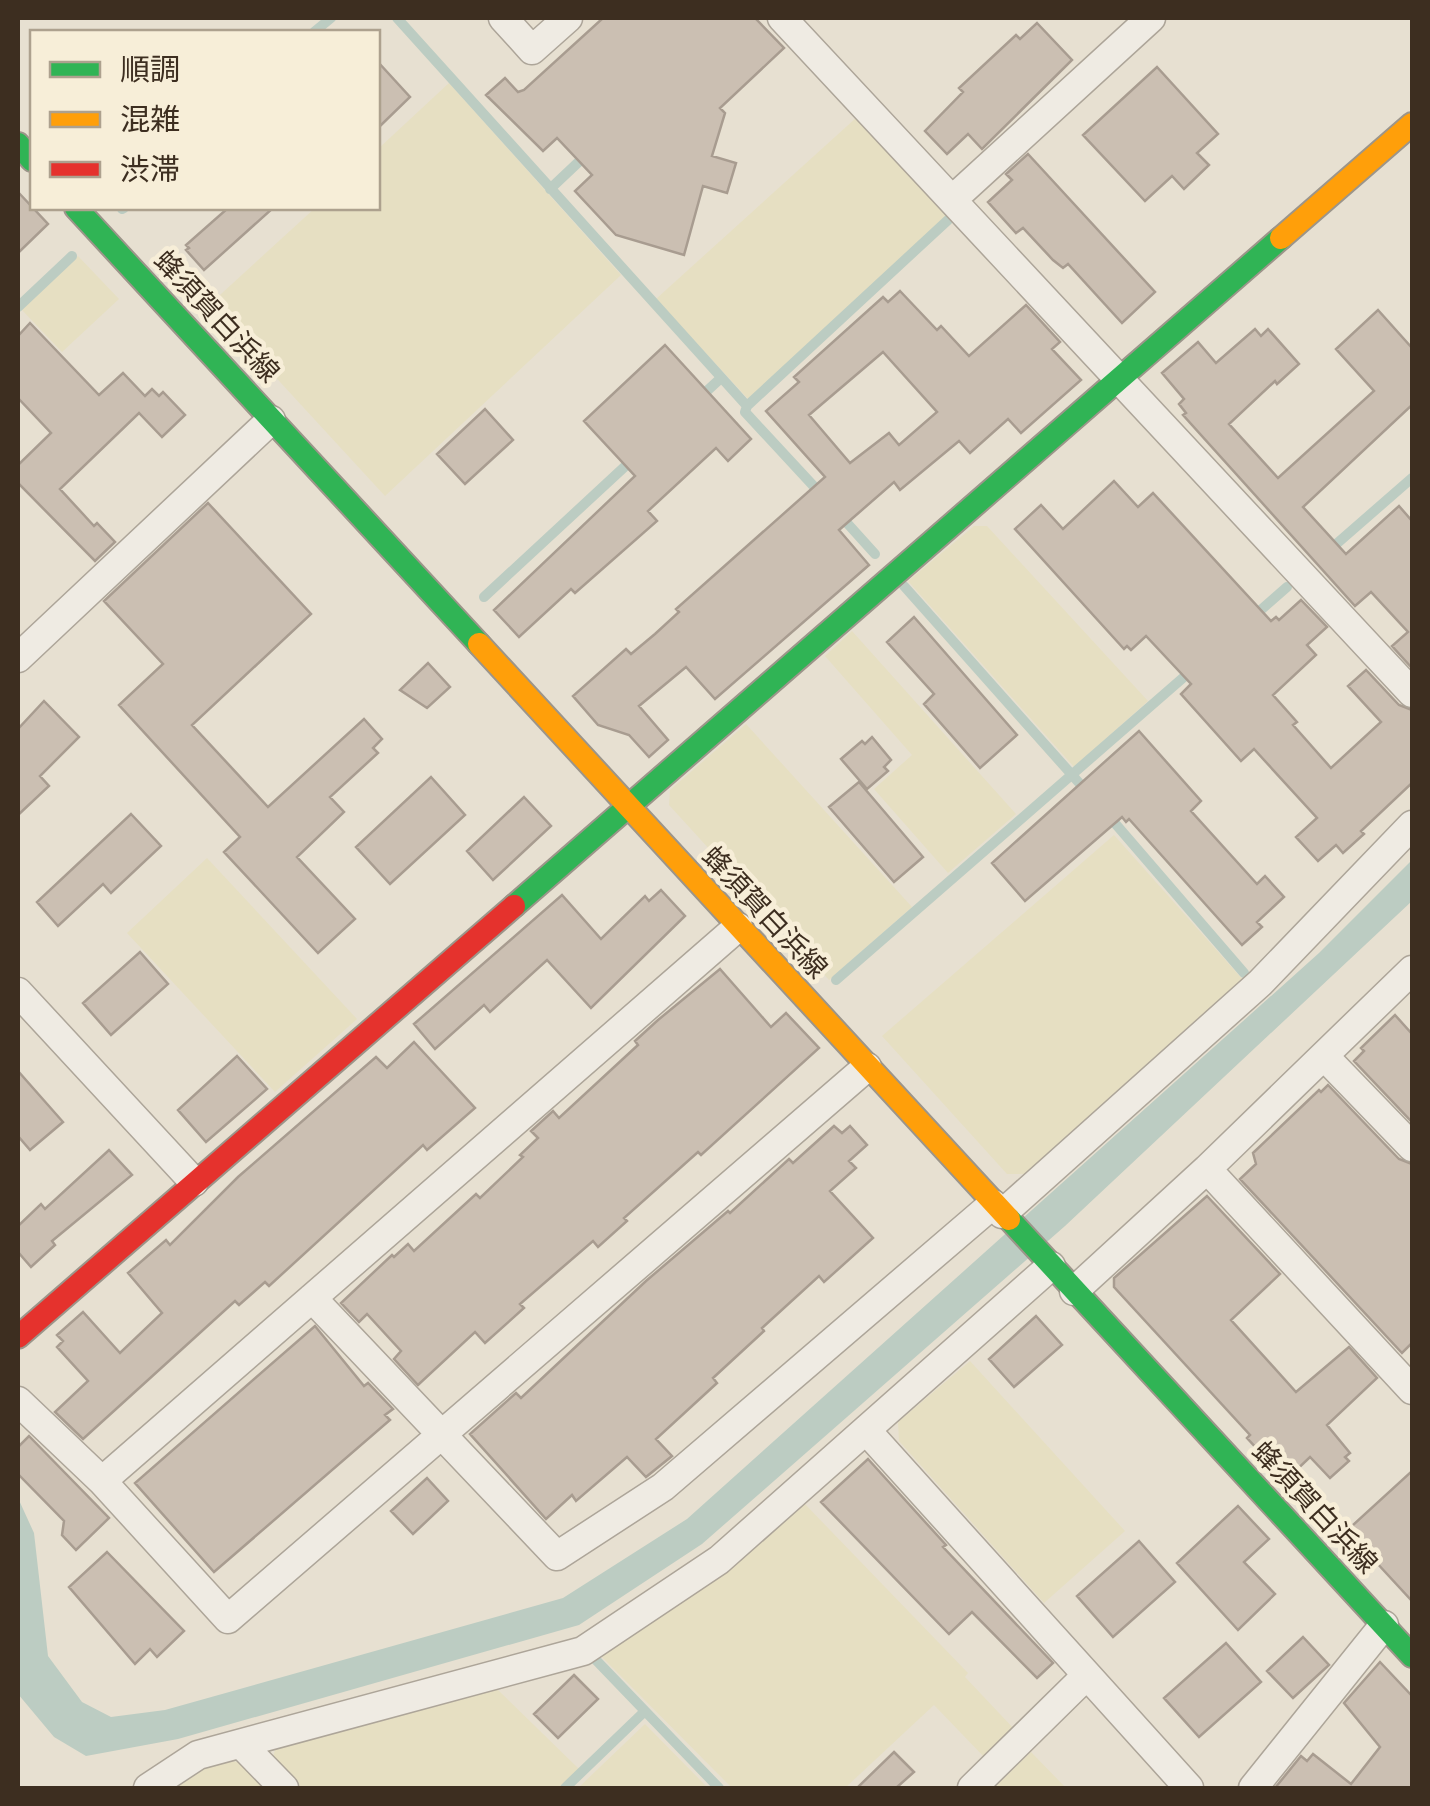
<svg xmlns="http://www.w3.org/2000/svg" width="1430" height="1806" font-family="'Roboto Serif','Noto Sans JP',serif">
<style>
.farmland{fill:#e6dfc2}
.water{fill:#bcccc2}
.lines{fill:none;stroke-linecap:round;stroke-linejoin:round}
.stream{stroke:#bcccc2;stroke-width:10}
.building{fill:#cbbfb2;stroke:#a89c90;stroke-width:2.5;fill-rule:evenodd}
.street-casing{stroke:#ada599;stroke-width:31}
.fast-casing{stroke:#9c958a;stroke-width:26}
.slow-casing{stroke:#9c958a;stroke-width:26}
.jam-casing{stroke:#9c958a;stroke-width:26}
.street{stroke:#efebe3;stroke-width:28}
.fast{stroke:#30b455;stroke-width:22}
.slow{stroke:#ff9f0a;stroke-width:22}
.jam{stroke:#e5322d;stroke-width:22}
.labels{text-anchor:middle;stroke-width:9;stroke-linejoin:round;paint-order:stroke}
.street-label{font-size:28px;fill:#3d2e20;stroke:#f7eed8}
</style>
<rect width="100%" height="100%" fill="#e7e0d1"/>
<path class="farmland" d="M449,83L621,275L385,496L209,305L315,208H378V149Z
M857,117L948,214L750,401L656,299Z
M78,256L119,299L62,352L21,309Z
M974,526H987L1148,701L1074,767L908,581Z
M852,631L1016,814L948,873L874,789L912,755L825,656Z
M746,724L912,907L829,980L669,805L670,790Z
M1114,835L1244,981L1028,1174H1007L882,1036Z
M207,858L357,1019L275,1092L127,933Z
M970,1361L1125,1531L1044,1603L899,1441L898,1422Z
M802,1501L968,1673L965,1677L1016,1731L986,1759L934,1705L845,1788H732L597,1652Z
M496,1688L579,1769L558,1788H300L272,1760L276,1747Z
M645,1724L708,1788H578Z
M1031,1752L1066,1788H994Z
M225,1760L250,1764L273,1788H161L183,1774Z"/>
<path class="water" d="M1412,860V901L1065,1226L702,1544L579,1625L178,1739L86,1756L54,1737L18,1694V1498L34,1533L48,1656L82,1702L111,1717L165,1710L563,1598L687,1519L1319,953Z"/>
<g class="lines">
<path class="stream" d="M397,18L747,406L745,412L820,493
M314,32L331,18
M550,189L586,155
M122,209L124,208
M18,307L72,256
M697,400L721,378
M747,406L948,220
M838,513L875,554
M1326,553L1412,478
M904,586L1089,794
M484,597L633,459
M1254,616L1287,587
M1107,814L1244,973
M836,980L1192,670
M595,1659L719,1788
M565,1788L644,1712"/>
</g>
<path class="building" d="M603,18H755L784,48L720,108L725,113L712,156L736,163L727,193L703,186L684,255L616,235L575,191L592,175L557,138L543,151L486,95L505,78L518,92L524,90Z
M1037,23L1072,60L982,149L968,134L947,154L925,131L963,92L959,88L1016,35L1020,39Z
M378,62L410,97L378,128Z
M1157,67L1218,134L1197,153L1209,165L1184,189L1172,176L1145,201L1083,135Z
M1028,154L1155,292L1122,323L1068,264L1063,268L1053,260L1023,228L1016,233L988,202L1012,180L1006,174Z
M18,192L48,224L18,253Z
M228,208H273L204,270L186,250L189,248L186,245Z
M900,291L937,330L941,326L969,356L1026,305L1060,342L1052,349L1081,380L1021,433L1008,419L970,453L959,441L900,490L894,482L839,530L869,565L715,699L686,667L639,706L668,740L649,757L629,735L598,725L573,696L626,649L631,654L655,634L679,612L676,609L825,477L766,411L799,382L794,377L883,297L888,302ZM883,352L937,412L899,445L889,433L850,463L809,415Z
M1378,310L1412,348V405L1303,507L1346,554L1399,506L1412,521V668L1392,646L1408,632L1371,592L1355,606L1183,415L1186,413L1179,404L1184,399L1162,373L1198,342L1216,363L1255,329L1261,336L1268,329L1299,364L1277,384L1275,381L1229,424L1278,478L1374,391L1336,349Z
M30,323L99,395L123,373L145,396L152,389L159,396L163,392L185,415L162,437L139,413L60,489L94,526L97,523L115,542L95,561L18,483V465L51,433L18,398V336Z
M665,345L751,439L728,461L716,448L648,511L657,521L575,593L571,589L519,637L494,610L635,476L584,421Z
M485,409L513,440L465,484L437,454Z
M1114,481L1138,507L1153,493L1271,621L1276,617L1279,620L1301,600L1327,627L1307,645L1316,655L1273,695L1297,722L1293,725L1331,768L1381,722L1348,686L1366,670L1399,705L1412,710V783L1361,831L1364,834L1343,853L1336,845L1318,861L1296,837L1317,818L1254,749L1241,761L1181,694L1191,684L1146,636L1131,650L1127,646L1124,649L1015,529L1041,505L1063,529Z
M208,503L311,614L192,725L268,807L364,719L382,739L373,748L378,753L330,797L344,812L297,857L355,919L318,953L224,852L240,837L119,705L163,664L104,601Z
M914,617L1017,735L980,768L924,704L934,694L887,642Z
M428,663L450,687L427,708L400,690Z
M44,701L79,737L40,776L49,786L18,815V729Z
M1139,731L1201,801L1191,811L1257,884L1265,876L1284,897L1257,922L1262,927L1242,945L1129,819L1126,822L1122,817L1025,901L992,863Z
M872,737L891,760L884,767L888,771L867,789L841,759L862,741L865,744Z
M431,777L465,815L390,884L356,847Z
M859,782L923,857L894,882L829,807Z
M524,797L551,826L493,880L467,851Z
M131,814L161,846L111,893L103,884L58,926L37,902Z
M661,890L685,916L591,1008L547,960L490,1012L484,1005L435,1049L414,1024L562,895L601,939L645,896L649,901Z
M140,952L168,984L111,1035L83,1003Z
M720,969L771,1027L786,1013L819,1048L701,1155L698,1152L624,1218L627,1221L598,1247L593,1241L520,1304L524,1308L485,1343L475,1332L418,1385L394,1359L401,1351L367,1314L359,1322L341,1303L392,1255L394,1257L408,1244L414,1251L476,1194L480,1198L523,1157L520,1155L538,1138L531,1131L553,1111L559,1118L638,1045L635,1041L658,1020Z
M1395,1015L1412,1034V1122L1354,1061L1364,1051L1361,1048Z
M414,1042L475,1108L427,1150L423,1145L269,1286L265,1282L239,1305L235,1301L83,1439L55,1412L88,1381L57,1347L63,1341L57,1335L83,1312L120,1353L162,1313L128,1273L166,1240L170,1245L238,1177L376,1057L387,1068Z
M237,1056L267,1089L206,1142L178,1110Z
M18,1071L63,1122L30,1150L18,1136Z
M1328,1085L1399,1159L1412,1164V1343L1402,1353L1240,1179L1256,1164L1253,1153L1319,1090L1321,1092Z
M834,1126L842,1133L850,1126L867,1145L849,1161L856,1168L830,1191L873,1238L824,1282L819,1276L762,1328L764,1331L713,1378L717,1383L656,1439L672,1456L646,1477L627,1457L576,1501L572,1495L546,1519L470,1434L516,1393L521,1398L646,1281L728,1211L730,1213L789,1159L793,1163Z
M109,1150L132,1175L52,1241L55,1245L31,1267L18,1252V1226L41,1204L45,1209Z
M1207,1196L1280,1274L1231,1320L1296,1392L1349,1347L1377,1378L1327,1425L1350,1453L1345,1457L1349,1461L1330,1478L1310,1457L1286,1480L1247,1438L1250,1435L1114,1287V1278Z
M1036,1316L1062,1345L1014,1387L989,1359Z
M315,1326L364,1386L368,1383L393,1409L385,1415L390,1420L214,1572L135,1483Z
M29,1436L109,1518L76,1550L62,1535L64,1521L18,1474V1447Z
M868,1459L946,1545L943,1547L1053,1663L1037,1678L972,1612L949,1634L821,1502Z
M1412,1471V1601L1375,1561L1370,1566L1341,1536Z
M427,1478L448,1501L413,1534L391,1511Z
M1238,1506L1269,1539L1244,1562L1275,1594L1238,1630L1177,1563Z
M1139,1541L1175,1582L1113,1637L1077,1596Z
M107,1552L184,1631L157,1657L150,1649L135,1664L69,1587Z
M1303,1637L1329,1665L1293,1698L1267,1671Z
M1226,1643L1261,1682L1199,1737L1164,1698Z
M1380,1662L1412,1696V1788H1275L1301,1756L1307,1761L1313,1754L1351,1784L1380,1747L1344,1703Z
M574,1675L598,1699L558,1738L534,1714Z
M894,1752L914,1772L896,1788H857Z"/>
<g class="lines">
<defs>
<path id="street" d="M503,18L532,50L568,18
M782,18L1412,693
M952,200L1151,18
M18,658L271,420
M18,992L194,1182
M1324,1056L1412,1147
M1207,1169L1412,1390
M1002,1214L1260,983L1412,825
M1074,1291L1207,1169L1412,970
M312,1298L557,1556L663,1487L993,1204
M18,1401L102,1481L228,1619L867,1067
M866,1430L1087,1675
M102,1481L738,927
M241,1744L284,1788
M148,1788L198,1755L583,1651L719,1560L1051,1266
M972,1788L1087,1675L1189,1788
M1253,1788L1384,1625"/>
<path id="fast" d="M18,144L32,160
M76,208L479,644
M514,906L1281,238
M1009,1219L1412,1656"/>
<path id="slow" d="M1281,238L1412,124
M479,644L1009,1219"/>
<path id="jam" d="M18,1337L514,906"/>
</defs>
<use href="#street" class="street-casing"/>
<use href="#fast" class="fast-casing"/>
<use href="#slow" class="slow-casing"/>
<use href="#jam" class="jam-casing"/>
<use href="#street" class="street"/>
<use href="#fast" class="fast"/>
<use href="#slow" class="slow"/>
<use href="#jam" class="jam"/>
</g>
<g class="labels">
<g class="street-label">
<text transform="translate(217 316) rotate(47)" y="10">蜂須賀白浜線</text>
<text transform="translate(765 912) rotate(47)" y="10">蜂須賀白浜線</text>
<text transform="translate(1315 1507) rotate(47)" y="10">蜂須賀白浜線</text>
</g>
</g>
<rect width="1430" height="1806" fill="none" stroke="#3d2e20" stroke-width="40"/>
<rect x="30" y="30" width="350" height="180" fill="#f7eed8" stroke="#ada18e" stroke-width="2.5"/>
<rect x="50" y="62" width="50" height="15" fill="#30b455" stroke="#ada18e" stroke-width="2.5"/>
<text x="120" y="80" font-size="30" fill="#3d2e20">順調</text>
<rect x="50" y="112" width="50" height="15" fill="#ff9f0a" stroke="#ada18e" stroke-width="2.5"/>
<text x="120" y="130" font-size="30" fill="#3d2e20">混雑</text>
<rect x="50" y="162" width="50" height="15" fill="#e5322d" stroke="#ada18e" stroke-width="2.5"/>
<text x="120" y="180" font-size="30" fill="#3d2e20">渋滞</text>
</svg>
